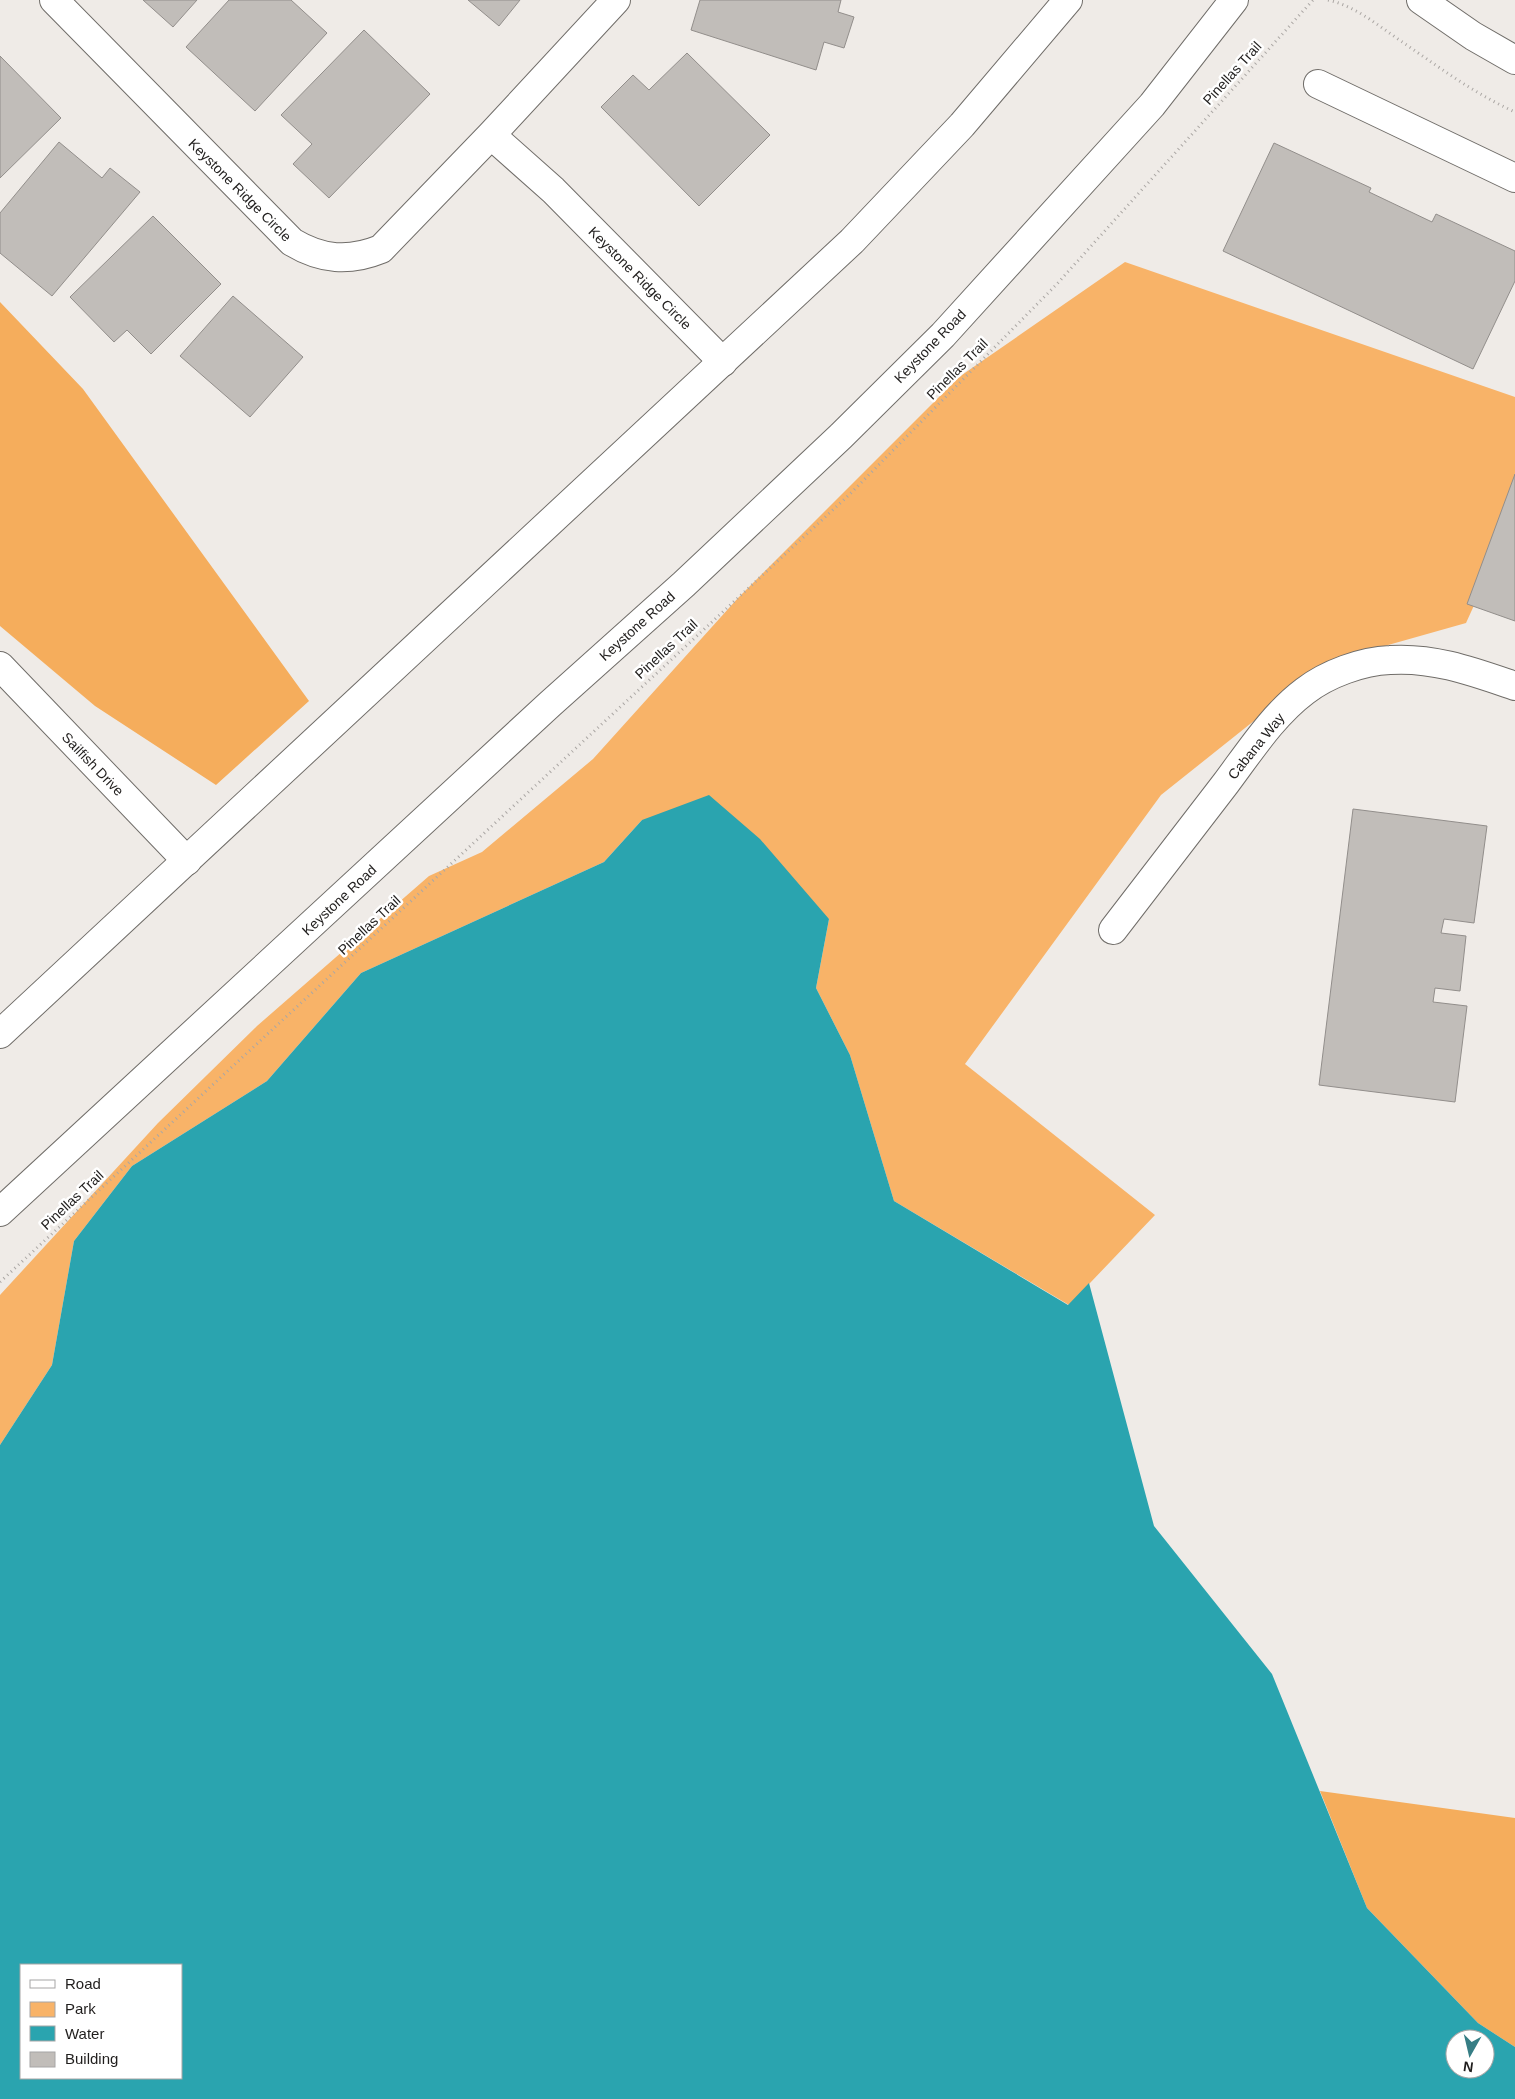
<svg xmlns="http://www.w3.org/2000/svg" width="1515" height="2099" font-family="Helvetica,sans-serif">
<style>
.green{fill:#f8b368}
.forest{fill:#f5ad5c}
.water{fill:#2aa4af;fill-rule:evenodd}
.building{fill:#c1bdb9;stroke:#928e8b}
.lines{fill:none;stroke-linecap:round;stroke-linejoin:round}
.street-casing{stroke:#706d69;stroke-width:30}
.secondary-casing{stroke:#706d69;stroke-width:30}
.path{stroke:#aba7a4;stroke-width:3;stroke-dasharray:1 4;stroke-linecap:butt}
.street{stroke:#fff;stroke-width:28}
.secondary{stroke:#fff;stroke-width:28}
.labels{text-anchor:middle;stroke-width:5;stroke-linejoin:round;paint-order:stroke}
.street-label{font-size:14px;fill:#201e1d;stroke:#fff}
</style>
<rect width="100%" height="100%" fill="#efebe7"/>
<path class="green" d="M1125,262L1515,397V515L1466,623L1328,662L1161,795L965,1064L1155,1215L1069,1305L894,1201L850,1055L816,988L829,919L642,820L604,862L361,973L267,1081L132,1166L74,1241L52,1365L0,1445V1295L158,1123L257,1026L429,876L482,852L593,759L738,598L959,377Z"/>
<path class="forest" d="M0,302L83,389L309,701L216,785L95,706L0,626Z
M1320,1791L1515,1818V2047L1478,2023L1367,1908Z"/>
<path class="water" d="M709,795L760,839L829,919L816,988L850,1055L894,1201L1068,1305L1089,1283L1154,1526L1272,1674L1367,1908L1478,2023L1515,2047V2099H0V1445L52,1365L74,1241L132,1166L267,1081L361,973L604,862L642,820ZM21,1965H181V2078H21ZM1455,2039H1485V2069H1455Z"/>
<path class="building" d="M143,0H197L173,27Z
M229,0H291L327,33L255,111L186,47Z
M468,0H520L499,26Z
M700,0H841L838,12L854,17L844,48L824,42L816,70L691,30Z
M364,30L430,94L329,198L293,164L312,144L281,115Z
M687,53L770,135L699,206L601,107L633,75L649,90Z
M0,56L61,118L0,178Z
M59,142L102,178L110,168L140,192L52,296L0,253V213Z
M1274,143L1371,188L1369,192L1432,222L1436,214L1515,251V281L1473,369L1223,251Z
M153,216L221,284L151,354L127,330L114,342L70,297Z
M233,296L303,357L250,417L180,356Z
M1515,474V621L1467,604Z
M1353,809L1487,826L1474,923L1444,919L1441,933L1466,936L1460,991L1435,988L1433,1002L1467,1006L1455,1102L1319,1085Z"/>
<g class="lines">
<defs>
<path id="street" d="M54,0L292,242C322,260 349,262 381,249L491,135L616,0
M1421,0L1473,36L1515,60
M1318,84L1515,178
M491,135L553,190L723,362
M0,666L187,861
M1113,930C1151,881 1188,832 1226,783C1250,751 1273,715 1305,691C1327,674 1362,661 1390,660C1434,657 1474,672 1515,686"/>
<path id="secondary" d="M0,1034L852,241L962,125L1068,0
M0,1212L550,704L684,584L841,436L943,335L1152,105L1234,0"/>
</defs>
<use href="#street" class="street-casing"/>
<use href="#secondary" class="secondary-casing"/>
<path class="path" d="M1328,0C1355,6 1376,24 1398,39C1436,65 1473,93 1515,112
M0,1282L850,494L1056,285L1313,0"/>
<use href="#street" class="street"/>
<use href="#secondary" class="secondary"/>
</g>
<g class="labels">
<g class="street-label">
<text transform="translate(1232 73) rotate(-48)" y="5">Pinellas Trail</text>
<text transform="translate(240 190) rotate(45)" y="5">Keystone Ridge Circle</text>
<text transform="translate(640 278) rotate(45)" y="5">Keystone Ridge Circle</text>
<text transform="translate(930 346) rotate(-46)" y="5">Keystone Road</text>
<text transform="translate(957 369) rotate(-45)" y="5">Pinellas Trail</text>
<text transform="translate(637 626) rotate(-42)" y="5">Keystone Road</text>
<text transform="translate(666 649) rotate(-43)" y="5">Pinellas Trail</text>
<text transform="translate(1256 746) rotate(-51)" y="5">Cabana Way</text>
<text transform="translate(93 764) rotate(46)" y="5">Sailfish Drive</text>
<text transform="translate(339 900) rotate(-43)" y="5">Keystone Road</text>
<text transform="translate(369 925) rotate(-43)" y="5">Pinellas Trail</text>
<text transform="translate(72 1200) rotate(-43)" y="5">Pinellas Trail</text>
</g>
</g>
<rect x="20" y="1964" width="162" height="115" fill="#ffffff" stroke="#a6a5a5"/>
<rect x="30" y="1980" width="25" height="8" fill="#ffffff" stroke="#a6a5a5"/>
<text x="65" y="1989" font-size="15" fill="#201e1d">Road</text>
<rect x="30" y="2002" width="25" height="15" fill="#f8b368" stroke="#a6a5a5"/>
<text x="65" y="2014" font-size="15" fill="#201e1d">Park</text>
<rect x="30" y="2026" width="25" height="15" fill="#2aa4af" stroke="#a6a5a5"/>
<text x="65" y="2039" font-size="15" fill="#201e1d">Water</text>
<rect x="30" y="2052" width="25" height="15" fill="#c1bdb9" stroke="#a6a5a5"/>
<text x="65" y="2064" font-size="15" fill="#201e1d">Building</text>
<g transform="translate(1470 2054) rotate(188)"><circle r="24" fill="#ffffff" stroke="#a6a5a5"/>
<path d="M0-4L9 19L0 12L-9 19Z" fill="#367e85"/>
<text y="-8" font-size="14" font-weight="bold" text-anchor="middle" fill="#201e1d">N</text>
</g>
</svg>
